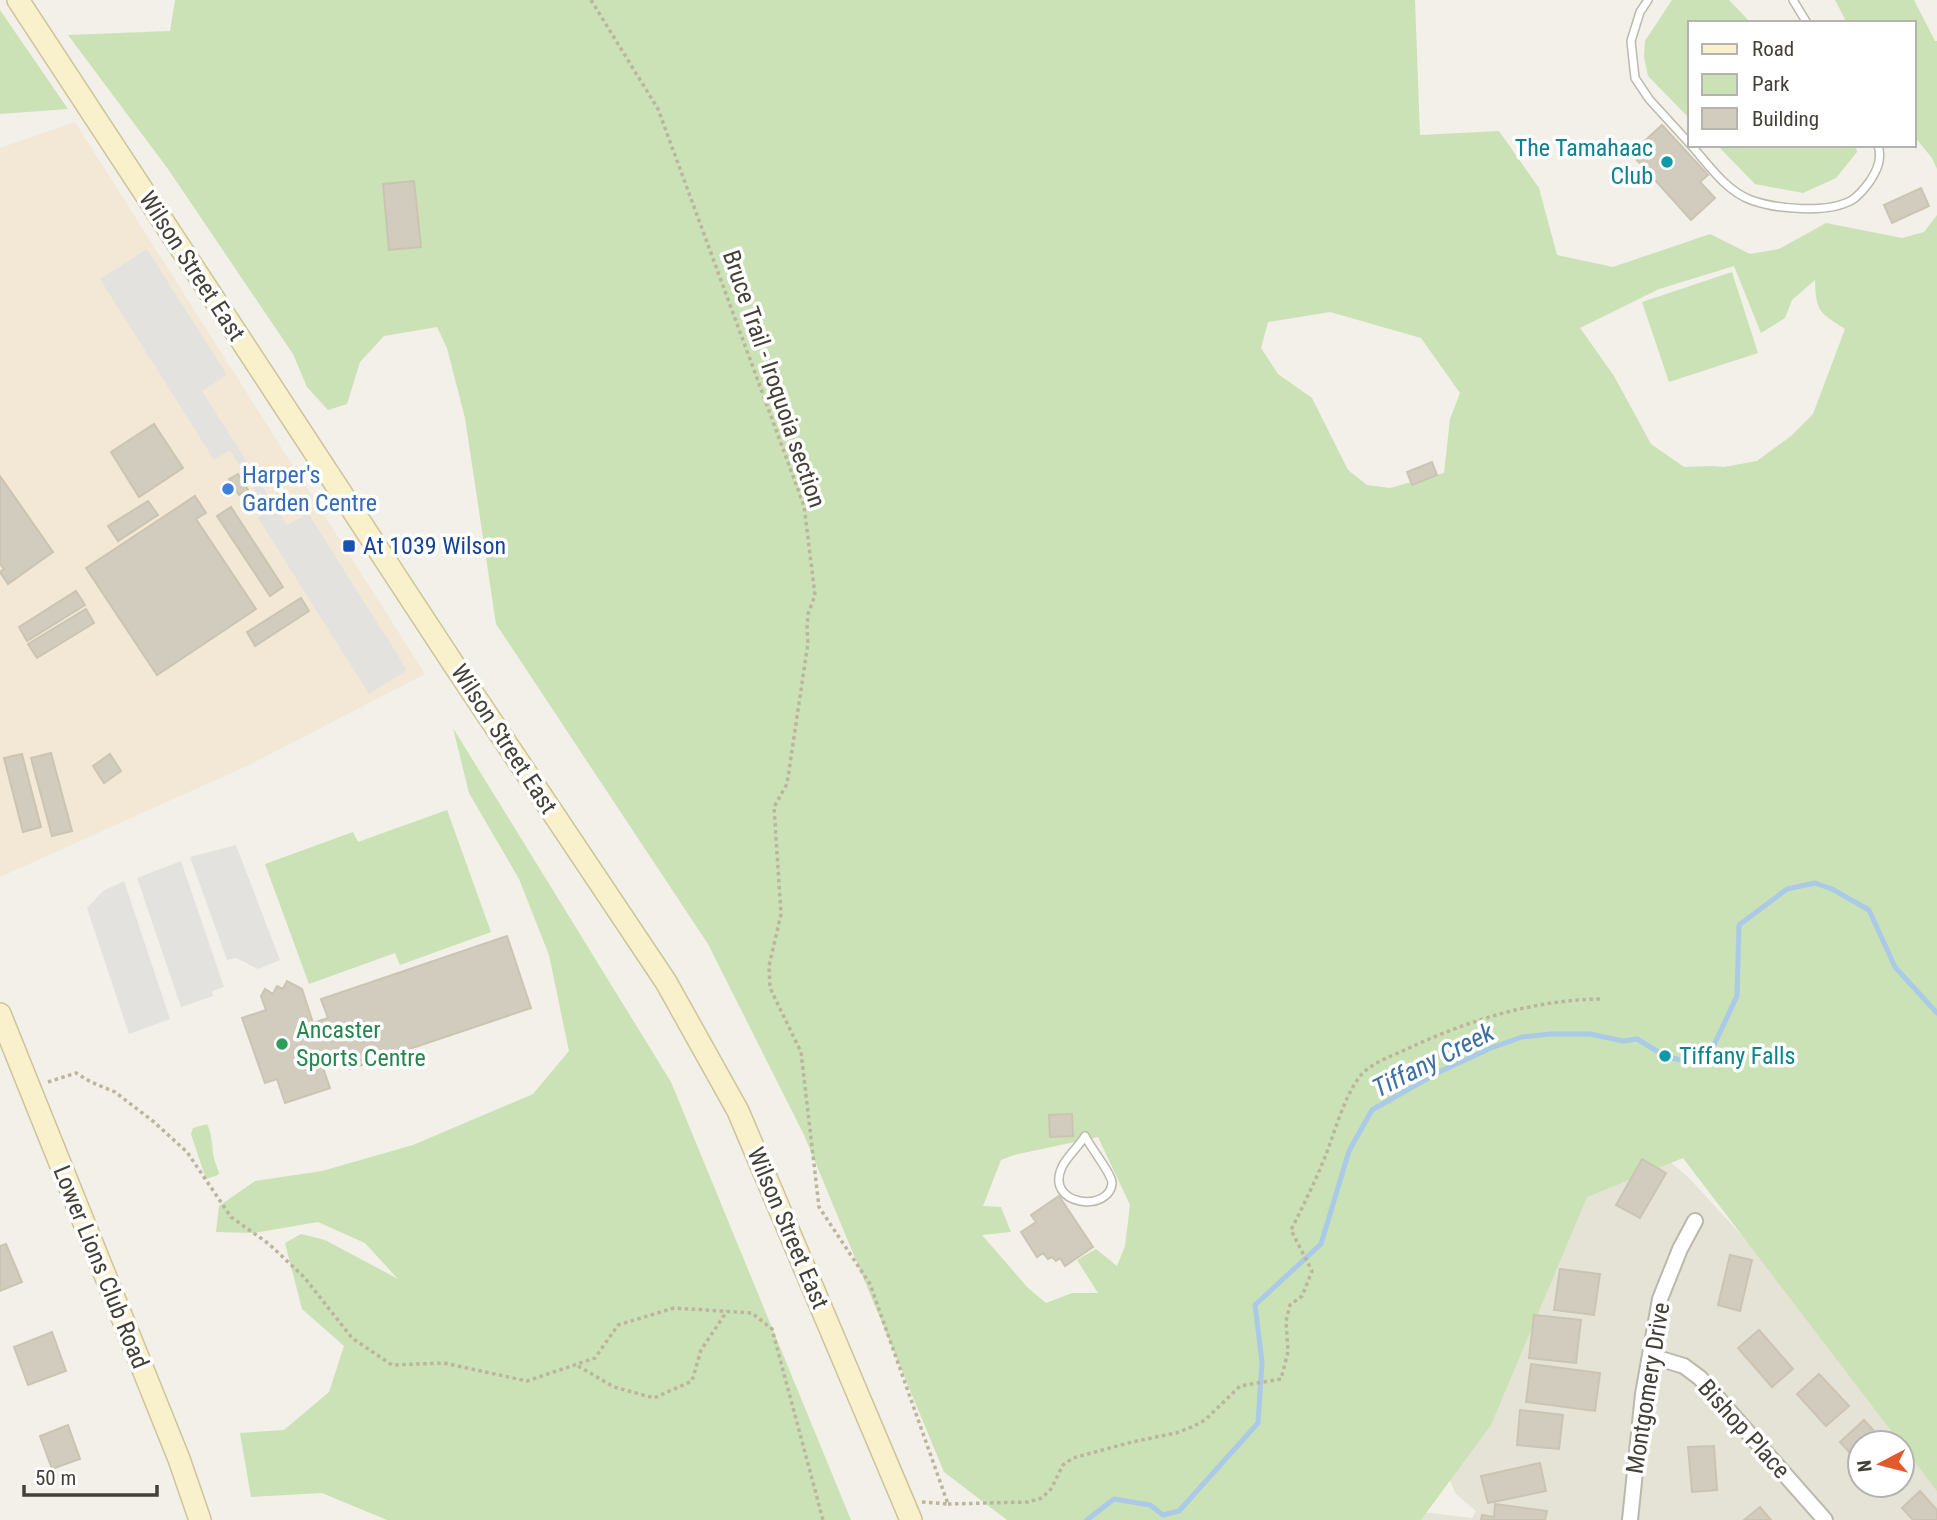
<svg xmlns="http://www.w3.org/2000/svg" width="1937" height="1520" font-family="'Roboto Condensed',sans-serif">
<style>
.residential{fill:#e5e2d6;fill-rule:evenodd}
.commercial{fill:#f2e8d5}
.green{fill:#cae2b5;fill-rule:evenodd}
.parking{fill:#e4e2df}
.lines{fill:none;stroke-linecap:round;stroke-linejoin:round}
.stream{stroke:#abcae8;stroke-width:5}
.building{fill:#d2ccbe;stroke:#ccc4b2;stroke-width:2}
.lane-casing{stroke:#bcb8ab;stroke-width:10}
.street-casing{stroke:#bcb8ab;stroke-width:18}
.secondary-casing{stroke:#cdc49c;stroke-width:24}
.path{stroke:#bdb49e;stroke-width:3.5;stroke-dasharray:3.5 3.5;stroke-linecap:butt}
.lane{stroke:#fff;stroke-width:7}
.street{stroke:#fff;stroke-width:14}
.secondary{stroke:#f9f1cb;stroke-width:21}
.culture-dot{fill:#0f9aa8;stroke:#fff;stroke-width:2.5}
.shop-dot{fill:#3f7fe0;stroke:#fff;stroke-width:2.5}
.transit-dot{fill:#1a4fb4;stroke:#fff;stroke-width:2.5}
.leisure-dot{fill:#2e9e5b;stroke:#fff;stroke-width:2.5}
.labels{text-anchor:middle;stroke-width:7;stroke-linejoin:round;paint-order:stroke}
.culture-label{font-size:24px;fill:#0d838f;stroke:#fff;text-anchor:end}
.street-label{font-size:24px;fill:#444037;stroke:#fff}
.shop-label{font-size:24px;fill:#366cbe;stroke:#fff;text-anchor:start}
.transit-label{font-size:24px;fill:#164399;stroke:#fff;text-anchor:start}
.leisure-label{font-size:24px;fill:#27864d;stroke:#fff;text-anchor:start}
.water-label{font-size:26px;font-style:italic;fill:#3c70a4;stroke:#fff}
</style>
<rect width="100%" height="100%" fill="#f2f0e8"/>
<path class="residential" d="M1632,1129L1689,1178L1937,1448V1520H1395L1397,1509L1472,1518L1476,1511L1456,1494L1442,1463L1470,1355ZM1860,1443H1902V1485H1860Z"/>
<path class="commercial" d="M75,122L425,674L251,764L0,877V148Z"/>
<path class="green" d="M175,0H1415L1420,135L1499,131L1539,188L1557,255L1613,267L1710,234L1750,254L1779,249L1826,223L1902,238L1924,232L1937,215V1491L1683,1158L1587,1197L1491,1425L1421,1520H1007L944,1472L804,1135L708,944L496,624L465,418L447,348L437,327L384,336L360,362L347,404L328,410L307,387L293,354L168,169L68,35L170,31ZM1734,266L1761,333L1785,318L1792,300L1815,280C1816,312 1819,312 1845,329L1813,414L1791,436L1757,461L1724,467L1712,466L1684,467L1651,444L1614,376L1580,328L1659,289ZM1330,312L1421,338L1460,393L1450,419L1444,473L1390,488L1367,485L1348,470L1312,398L1278,374L1261,348L1268,322ZM1098,1137L1130,1205L1125,1246L1117,1266L1096,1249L1077,1260L1098,1293H1072L1046,1303L1028,1288L982,1235L1011,1232L1001,1207L983,1206L1001,1160L1014,1155Z
M1672,0H1729L1751,23H1690V119L1648,76L1644,57L1645,41Z
M1835,0H1914L1935,41H1937V169L1932,158L1914,136V23H1847Z
M0,10L68,109L0,114Z
M1717,145H1855L1857,152L1836,178L1803,193L1755,184Z
M1732,272L1758,353L1669,382L1642,302Z
M453,728L671,1082L851,1520H387L322,1493L251,1497L240,1433L284,1430L329,1392L344,1346L302,1309L285,1243L301,1234L325,1240L398,1279L365,1243L318,1222L254,1233L216,1232L219,1206L255,1181L322,1171L413,1145L533,1094L569,1051L549,955L519,879L469,793Z
M447,810L491,932L400,965L395,953L309,984L265,864L353,832L358,842Z
M207,1124C212,1134 212,1144 213,1154C214,1160 217,1167 219,1173L218,1175L206,1179L191,1134L193,1128Z"/>
<path class="parking" d="M147,249L227,375L202,391L287,525L308,513L407,670L369,694L258,518L268,511L230,450L214,460L100,279Z
M236,845L280,960L258,969L236,958L227,960L190,857Z
M181,861L224,987L212,991L213,996L181,1007L137,878Z
M124,881L170,1019L129,1034L87,908L103,891Z"/>
<g class="lines">
<path class="stream" d="M1087,1520L1114,1499L1150,1505L1163,1515L1179,1511L1258,1423L1262,1362L1255,1305L1321,1244L1349,1151L1372,1110L1439,1072L1491,1048L1522,1037L1551,1034H1590L1623,1041L1637,1039L1665,1056L1685,1061L1702,1059L1714,1045L1737,996L1739,925L1787,889L1815,883L1832,889L1869,910L1895,967L1937,1013"/>
</g>
<path class="building" d="M1662,125L1708,175L1700,182L1715,198L1691,220L1627,149L1635,142L1639,146Z
M414,181L421,247L389,250L383,184Z
M1921,188L1929,206L1892,223L1884,205Z
M154,424L183,468L139,497L111,452Z
M1432,462L1437,475L1412,485L1407,472Z
M238,474L248,490L239,495L229,479Z
M0,476L53,552L8,584L0,572L4,569L0,564Z
M195,496L206,513L196,519L256,609L157,675L86,568Z
M148,501L158,515L118,541L108,526Z
M231,507L283,587L270,596L217,516Z
M76,591L85,605L27,641L19,627Z
M301,598L309,611L255,646L247,632Z
M86,609L94,623L37,658L28,644Z
M51,753L72,831L52,836L31,758Z
M22,754L41,827L23,832L4,758Z
M110,754L121,771L104,783L93,766Z
M507,936L531,1008L350,1069L345,1054L321,1062L330,1088L285,1103L277,1079L265,1083L242,1018L266,1010L261,996L265,989L273,994L277,986L283,989L287,981L302,989L313,1023L328,1018L321,999Z
M1072,1114L1073,1136L1050,1137L1049,1115Z
M1642,1159L1666,1173L1640,1218L1616,1205Z
M1059,1196L1093,1247L1065,1266L1060,1258L1056,1261L1052,1257L1048,1259L1043,1253L1037,1257L1021,1232L1036,1222L1031,1215Z
M6,1244L22,1282L0,1291V1246Z
M1730,1255L1752,1260L1740,1311L1718,1305Z
M1560,1269L1600,1274L1594,1315L1554,1310Z
M1534,1315L1581,1320L1576,1363L1529,1358Z
M1759,1330L1793,1369L1772,1387L1738,1348Z
M52,1332L66,1371L28,1385L14,1347Z
M1531,1364L1600,1373L1595,1411L1526,1402Z
M1819,1374L1849,1406L1826,1426L1797,1394Z
M1520,1410L1563,1415L1559,1449L1517,1445Z
M1864,1420L1885,1443H1860V1464L1840,1442Z
M68,1425L80,1459L52,1469L40,1436Z
M1714,1446L1717,1490L1692,1492L1688,1447Z
M1540,1463L1546,1491L1488,1503L1481,1476Z
M1920,1491L1937,1510V1520H1913L1902,1508Z
M1495,1504L1547,1511L1545,1520H1481L1482,1515L1494,1517Z
M1760,1507L1771,1520H1744Z"/>
<g class="lines">
<defs>
<path id="lane" d="M1648,0L1640,12L1631,41L1635,78L1649,99L1690,144
M1793,0L1807,23
M1691,145C1708,164 1726,191 1751,200C1776,209 1828,214 1852,200C1860,195 1865,188 1870,181C1878,169 1882,158 1878,145
M1085,1136C1090,1147 1112,1174 1112,1183C1110,1213 1044,1206 1062,1167C1066,1158 1079,1146 1085,1136Z"/>
<path id="street" d="M1651,1356L1684,1366L1700,1378L1825,1520
M1630,1520L1643,1394L1660,1299L1680,1249L1695,1221"/>
<path id="secondary" d="M18,0L458,671L666,982L738,1111L911,1520
M0,1014L179,1459L200,1520"/>
</defs>
<use href="#lane" class="lane-casing"/>
<use href="#street" class="street-casing"/>
<use href="#secondary" class="secondary-casing"/>
<path class="path" d="M591,0L658,109L804,506L815,595L808,614L807,628L808,643L787,784L774,807L781,914L769,966L770,988L801,1052L819,1207L870,1284L948,1504L922,1502
M48,1082L76,1073L91,1082L115,1092L154,1122L187,1152L231,1217L269,1244L304,1277L352,1338L392,1365L444,1363L527,1381L595,1358L618,1325L674,1308L752,1313L772,1329L823,1520
M578,1366L614,1387L654,1398L692,1381L701,1350L727,1311
M948,1504L1028,1502L1042,1498L1051,1489L1063,1465L1073,1458L1132,1442L1176,1433L1192,1427L1205,1420L1240,1386L1281,1379L1288,1352L1286,1321L1290,1305L1302,1296L1312,1271L1291,1230C1303,1206 1315,1182 1325,1157C1335,1132 1344,1096 1361,1075C1373,1062 1392,1056 1407,1049C1469,1020 1533,1000 1601,999"/>
<use href="#lane" class="lane"/>
<use href="#street" class="street"/>
<use href="#secondary" class="secondary"/>
</g>
<g class="culture-dot">
<circle cx="1667" cy="162" r="7"/>
<circle cx="1665" cy="1056" r="7"/>
</g>
<circle class="shop-dot" cx="228" cy="489" r="7"/>
<rect class="transit-dot" x="342" y="539" width="14" height="14" rx="3.5"/>
<circle class="leisure-dot" cx="282" cy="1044" r="7"/>
<g class="labels">
<g class="culture-label">
<text x="1653" y="156">The Tamahaac<tspan x="1653" dy="28">Club</tspan></text>
<text x="1679" y="1064" text-anchor="start">Tiffany Falls</text>
</g>
<g class="street-label">
<text transform="translate(192 266) rotate(57)" y="8">Wilson Street East</text>
<text transform="translate(774 379) rotate(71)" y="8">Bruce Trail - Iroquoia section</text>
<text transform="translate(504 739) rotate(57)" y="8">Wilson Street East</text>
<text transform="translate(788 1228) rotate(67)" y="8">Wilson Street East</text>
<text transform="translate(101 1267) rotate(68)" y="8">Lower Lions Club Road</text>
<text transform="translate(1648 1388) rotate(-81)" y="8">Montgomery Drive</text>
<text transform="translate(1744 1429) rotate(48)" y="8">Bishop Place</text>
</g>
<g class="shop-label">
<text x="242" y="483">Harper's<tspan x="242" dy="28">Garden Centre</tspan></text>
</g>
<g class="transit-label">
<text x="363" y="554">At 1039 Wilson</text>
</g>
<g class="leisure-label">
<text x="296" y="1038">Ancaster<tspan x="296" dy="28">Sports Centre</tspan></text>
</g>
<g class="water-label">
<text transform="translate(1433 1060) rotate(-27)" y="9">Tiffany Creek</text>
</g>
</g>
<rect x="1688" y="21" width="228" height="126" fill="#ffffff" stroke="#b4b3af" stroke-width="2"/>
<rect x="1702" y="44" width="35" height="10" fill="#f9f1cb" stroke="#b4b3af" stroke-width="2"/>
<text x="1752" y="56" font-size="21" fill="#444037">Road</text>
<rect x="1702" y="74" width="35" height="21" fill="#cae2b5" stroke="#b4b3af" stroke-width="2"/>
<text x="1752" y="91" font-size="21" fill="#444037">Park</text>
<rect x="1702" y="108" width="35" height="21" fill="#d2ccbe" stroke="#b4b3af" stroke-width="2"/>
<text x="1752" y="126" font-size="21" fill="#444037">Building</text>
<g transform="translate(1881 1464) rotate(263)"><circle r="33" fill="#ffffff" stroke="#b4b3af" stroke-width="2"/>
<path d="M0-5L12 26L0 18L-12 26Z" fill="#e2592e"/>
<text y="-10" font-size="19" font-weight="bold" text-anchor="middle" fill="#444037">N</text>
</g>
<path d="M24 1485v10h133v-10" fill="none" stroke="#444037" stroke-width="3.5"/>
<text x="35" y="1485" font-size="21" fill="#444037" stroke="#ffffff" stroke-width="5" paint-order="stroke">50 m</text>
</svg>
